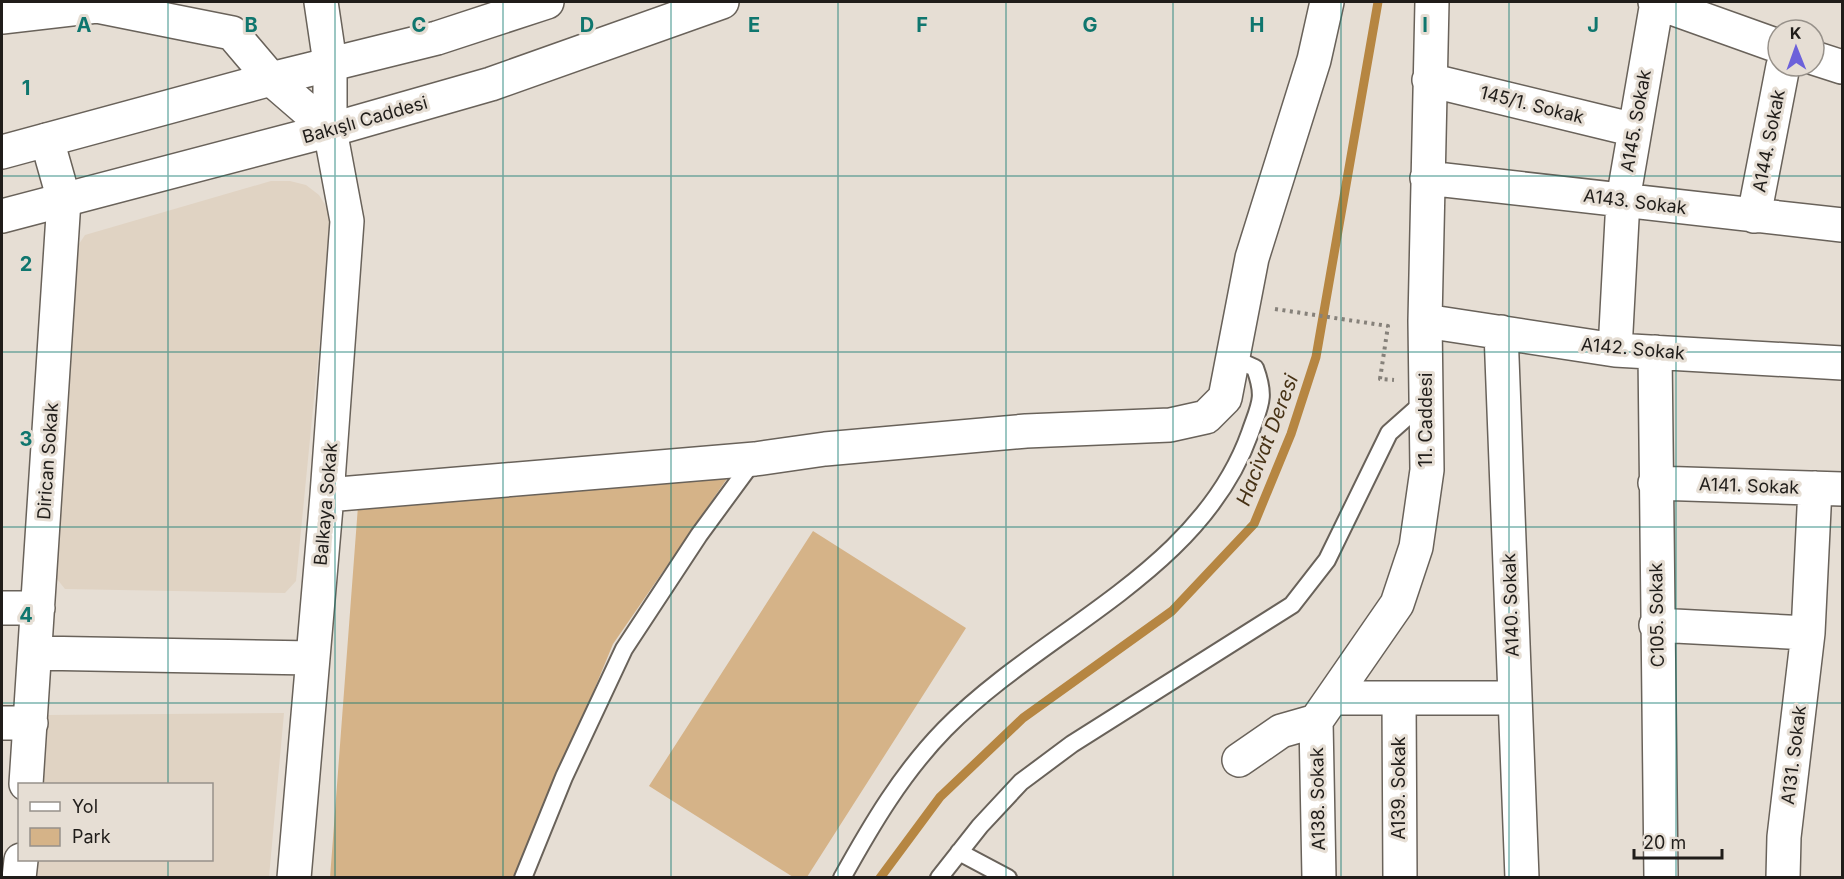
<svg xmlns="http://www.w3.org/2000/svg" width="1844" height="879" font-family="Inter,sans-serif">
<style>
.built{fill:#e0d3c3}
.green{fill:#d5b388}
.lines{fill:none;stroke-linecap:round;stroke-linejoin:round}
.stream{stroke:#b68642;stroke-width:9}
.lane-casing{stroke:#69625a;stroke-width:20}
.street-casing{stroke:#69625a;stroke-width:36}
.secondary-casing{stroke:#69625a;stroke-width:36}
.path{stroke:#86817a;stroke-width:4;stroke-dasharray:3 4.5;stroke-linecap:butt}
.lane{stroke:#fff;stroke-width:16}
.street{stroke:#fff;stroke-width:33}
.secondary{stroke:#fff;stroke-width:33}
.grid{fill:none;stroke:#0f766e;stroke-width:1.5;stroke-opacity:0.55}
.labels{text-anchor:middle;stroke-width:6;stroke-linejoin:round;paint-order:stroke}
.street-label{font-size:18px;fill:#201d1a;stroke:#e6ded4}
.water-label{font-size:20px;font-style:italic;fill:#473215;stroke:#e6ded4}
.grid-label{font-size:20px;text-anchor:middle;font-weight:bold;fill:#0f766e;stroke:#e6ded4;stroke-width:6;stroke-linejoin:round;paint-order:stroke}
</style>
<rect width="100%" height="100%" fill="#e6ded4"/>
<path class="built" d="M271,181H290L306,185L319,195L327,208L331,226L296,581L285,593L65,589L53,574L77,247L85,235Z
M284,713L269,877L33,878L35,860H212V784H41L47,715Z"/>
<path class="green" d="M733,470L613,644L517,877L330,878L358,506Z
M813,531L966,628L807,877H793L649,786Z"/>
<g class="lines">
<path class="stream" d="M880,878L940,797L1023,718L1172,611L1254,524L1291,434L1316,357L1378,2"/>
<defs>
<path id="lane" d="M959,852L1008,878
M523,878L564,777L624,649L699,535L754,460
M842,878C872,824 902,773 945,729C1043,629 1200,573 1250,433C1260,404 1266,398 1255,368L1233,358
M939,878L980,826L1021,782L1072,744L1292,605L1327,560L1389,433L1425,401"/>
<path id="street" d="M1655,2L1778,46
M2,17L97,6L232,33L271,79L330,130
M1814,58L1842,67
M1429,80L1635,130
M1427,178L1842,225
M1754,216L1783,66
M1425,321L1615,350L1842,363
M1501,332L1522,878
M1615,350L1623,200L1657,2
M1655,352L1661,878
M1655,483L1842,489
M327,495L755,459L825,449L1026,431L1170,425L1206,417L1225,398L1252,258L1314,60L1327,2
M2,608H38
M1656,625L1808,633
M35,653L313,658
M1334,698H1514
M1399,699L1400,878
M1316,721L1319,878
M2,723H31
M1239,760L1281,731L1316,721L1397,604L1416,547L1427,470L1425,321L1432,2
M26,784L64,200L47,140
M19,878L21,860
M294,878L327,495L347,221L330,130V63L321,2
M1783,878L1784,837L1808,633L1815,488"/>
<path id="secondary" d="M2,152L271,79L437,38L547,2
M2,216L330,130L491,84L722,2"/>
</defs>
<use href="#lane" class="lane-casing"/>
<use href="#street" class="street-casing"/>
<use href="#secondary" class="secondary-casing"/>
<path class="path" d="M1275,309L1388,326L1380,379L1394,380"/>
<use href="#lane" class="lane"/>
<use href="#street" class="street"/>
<use href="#secondary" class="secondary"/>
</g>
<path class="grid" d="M168,2V784M335,2V878M503,2V878M671,2V878M838,2V878M1006,2V878M1173,2V878M1341,2V878M1509,2V878M1676,2V878M2,176H1842M2,352H1842M2,527H1842M2,703H1842M168,860V878"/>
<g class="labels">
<g class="street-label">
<text transform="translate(1532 105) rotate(14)" y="6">145/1. Sokak</text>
<text transform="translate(365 120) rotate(-16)" y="6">Bakışlı Caddesi</text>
<text transform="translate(1636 121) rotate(-80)" y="6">A145. Sokak</text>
<text transform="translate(1769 141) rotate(-79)" y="6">A144. Sokak</text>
<text transform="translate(1635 202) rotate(7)" y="6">A143. Sokak</text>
<text transform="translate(1633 349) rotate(5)" y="6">A142. Sokak</text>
<text transform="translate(1426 420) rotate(-90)" y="6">11. Caddesi</text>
<text transform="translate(48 461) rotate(-86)" y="6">Dirican Sokak</text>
<text transform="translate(1749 486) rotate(2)" y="6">A141. Sokak</text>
<text transform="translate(326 504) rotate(-85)" y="6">Balkaya Sokak</text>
<text transform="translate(1511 605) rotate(-92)" y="6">A140. Sokak</text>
<text transform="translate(1657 615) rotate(-91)" y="6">C105. Sokak</text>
<text transform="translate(1794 755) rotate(-83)" y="6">A131. Sokak</text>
<text transform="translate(1399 788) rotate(-90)" y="6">A139. Sokak</text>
<text transform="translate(1318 799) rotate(-91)" y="6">A138. Sokak</text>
</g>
<g class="water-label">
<text transform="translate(1267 440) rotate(-69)" y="7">Hacivat Deresi</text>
</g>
</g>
<g class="grid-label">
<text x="84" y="32">A</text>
<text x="251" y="32">B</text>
<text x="419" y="32">C</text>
<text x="587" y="32">D</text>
<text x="754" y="32">E</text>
<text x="922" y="32">F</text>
<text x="1090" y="32">G</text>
<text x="1257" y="32">H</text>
<text x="1425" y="32">I</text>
<text x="1593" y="32">J</text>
<text x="26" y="95">1</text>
<text x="26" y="271">2</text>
<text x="26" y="446">3</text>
<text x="26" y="622">4</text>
</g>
<rect width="1844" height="879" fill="none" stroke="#201d1a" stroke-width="6"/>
<rect x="18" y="783" width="195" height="78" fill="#e6ded4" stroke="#97918a" stroke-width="1.5"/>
<rect x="30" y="802" width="30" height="9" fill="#ffffff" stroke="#97918a" stroke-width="1.5"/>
<text x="72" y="813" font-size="18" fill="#201d1a">Yol</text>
<rect x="30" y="828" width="30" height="18" fill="#d5b388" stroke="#97918a" stroke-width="1.5"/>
<text x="72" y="843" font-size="18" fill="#201d1a">Park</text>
<g transform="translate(1796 48) rotate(359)"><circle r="28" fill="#e6ded4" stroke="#97918a" stroke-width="1.5"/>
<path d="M0-4.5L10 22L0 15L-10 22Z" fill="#6c61da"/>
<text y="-9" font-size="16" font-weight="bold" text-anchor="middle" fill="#201d1a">K</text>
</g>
<path d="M1634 849v9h88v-9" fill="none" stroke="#201d1a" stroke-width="3"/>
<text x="1643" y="849" font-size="18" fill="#201d1a" stroke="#e6ded4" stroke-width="4.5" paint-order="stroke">20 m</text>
</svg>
